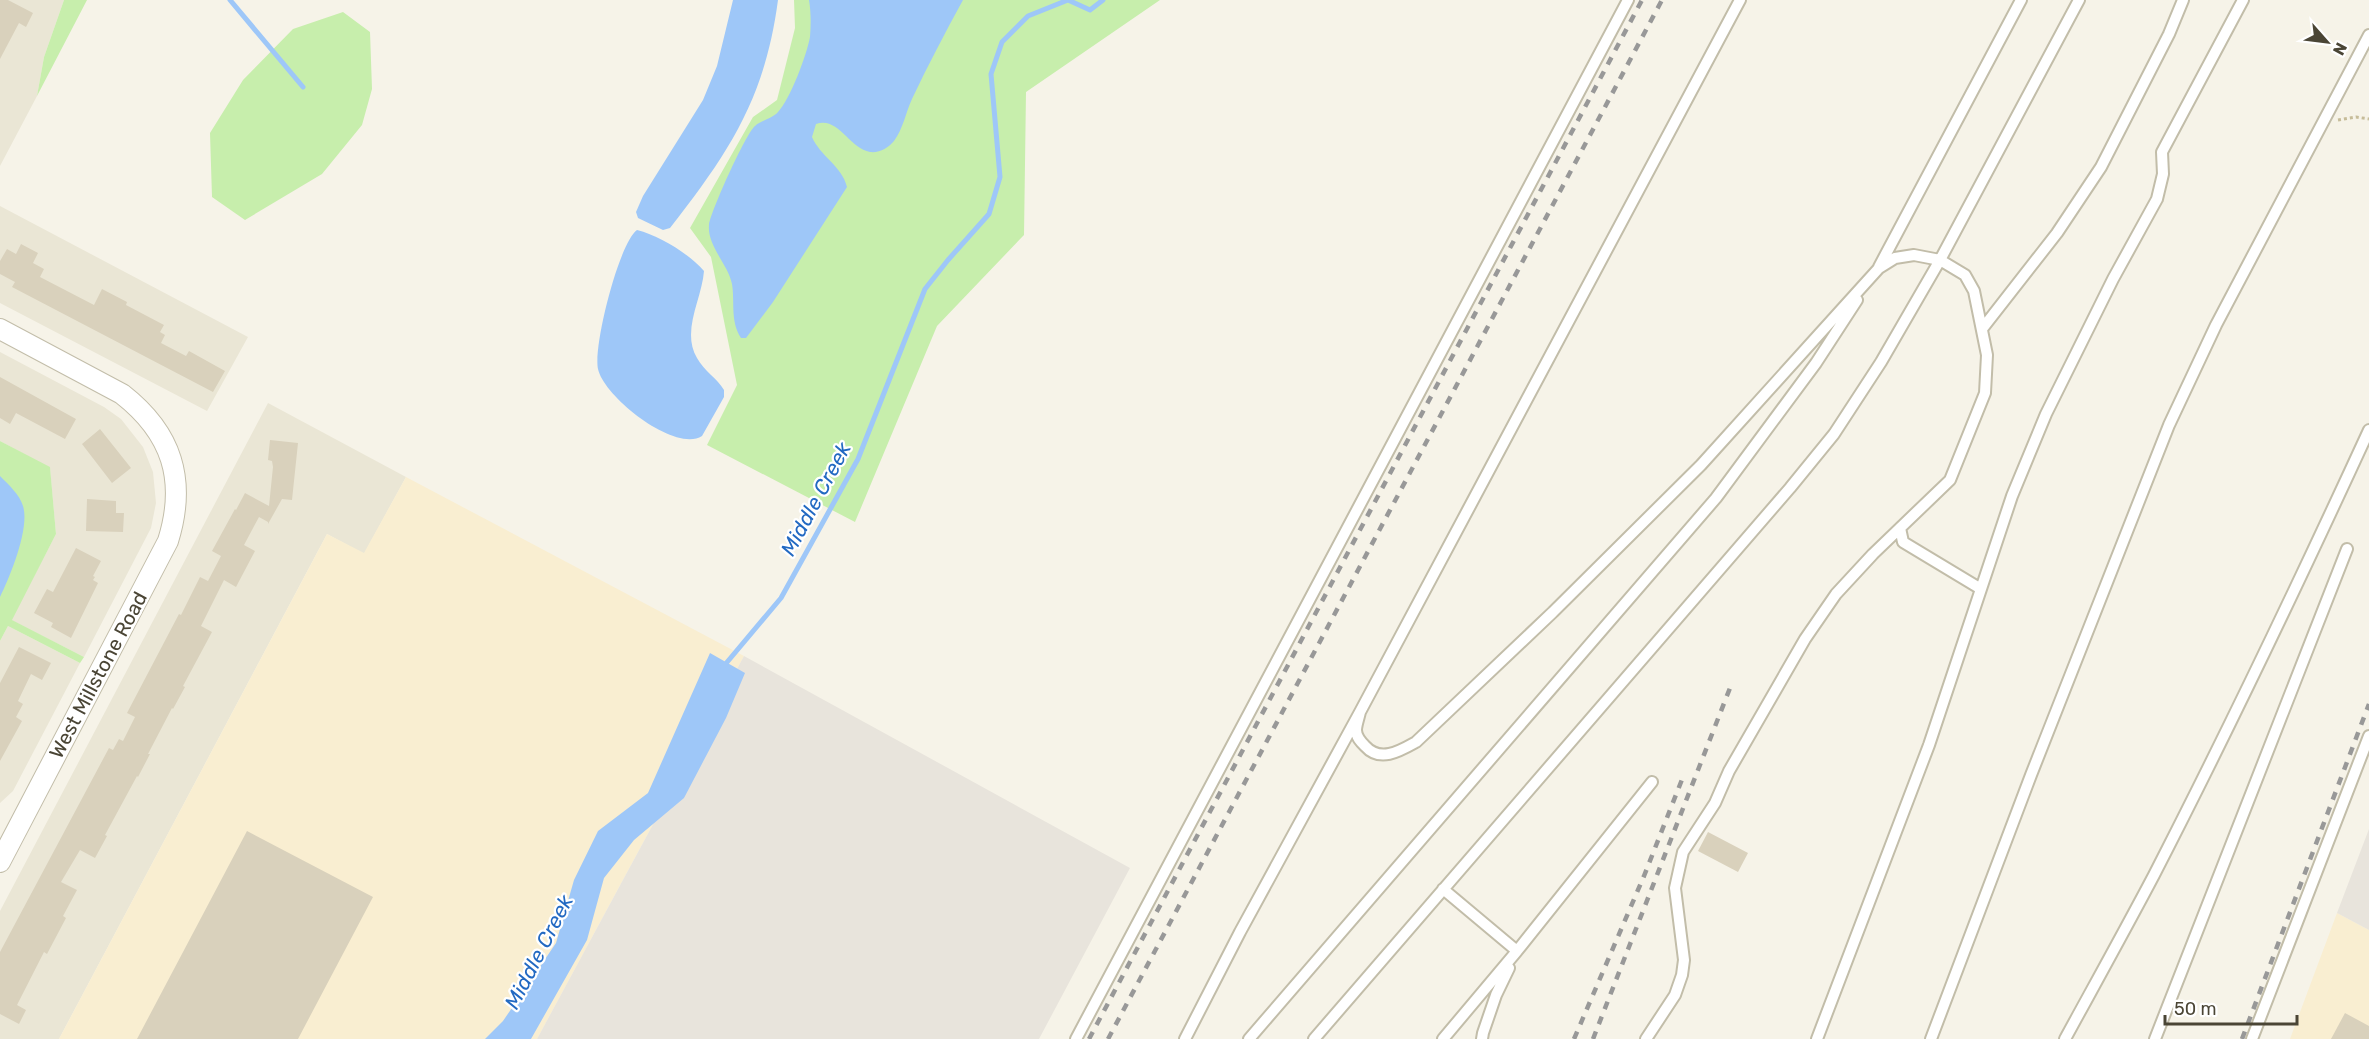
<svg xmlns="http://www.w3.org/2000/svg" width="2369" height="1039" font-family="Rubik,sans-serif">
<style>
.residential{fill:#eae6d5}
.commercial{fill:#f9eed1}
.industrial{fill:#e8e4dc}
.green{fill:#c7eeac}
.water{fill:#9ec7f8}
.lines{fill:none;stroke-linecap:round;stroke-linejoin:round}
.stream{stroke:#9ec7f8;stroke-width:5}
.building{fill:#d9d1bc}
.service-casing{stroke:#c2bda9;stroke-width:14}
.minor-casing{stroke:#c2bda9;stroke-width:22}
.path{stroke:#c6bc99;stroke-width:3;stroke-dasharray:3 3;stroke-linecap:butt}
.service{stroke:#fff;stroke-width:10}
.minor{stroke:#fff;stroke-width:20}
.rail{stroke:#989898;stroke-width:4.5;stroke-dasharray:8 8;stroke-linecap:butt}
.labels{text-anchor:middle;stroke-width:4.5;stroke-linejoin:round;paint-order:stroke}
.street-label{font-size:20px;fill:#4a4535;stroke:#fff}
.water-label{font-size:21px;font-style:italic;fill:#2269c2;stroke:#fff}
</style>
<rect width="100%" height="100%" fill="#f6f3e8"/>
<path class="residential" d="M0,0H64L44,57L37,96L0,166Z
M0,206L248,337L207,411L0,303Z
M0,352L104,407L121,419L143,447L153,472L156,503L151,528L84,657L11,620L56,534L50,468L0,441Z
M268,403L406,477L364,554L327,534L59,1039H0V911Z
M8,626L80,663L13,791L0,803V641Z"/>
<path class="commercial" d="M406,477L744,656L537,1039H59L327,534L364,553Z
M2337,913L2369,930V1039H2290Z"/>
<path class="industrial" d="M744,656L1130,868L1039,1039H537Z
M2369,829V930L2337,913Z"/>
<path class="green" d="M64,0H87L37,96L44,57Z
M794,0H1160L1026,92L1024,235L937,326L855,522L707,445L737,385L711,257L690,228L753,117L777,100L795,28Z
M343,12L370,32L372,89L362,125L322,174L245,220L212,197L210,133L243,80L293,29Z
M0,441L50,467L56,534L12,620L84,657L80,663L8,626L0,641Z"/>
<path class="water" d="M733,0H778C765,98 730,151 670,228L663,230L638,218L636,212L643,196L703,100L717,66Z
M809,0H963C945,33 928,65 912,99C906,112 903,129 894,141C888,148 880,153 870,152C849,148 838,116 816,124L812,137C820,156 842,166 847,187L773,302L746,338H741C730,321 735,302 732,284C728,264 707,246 709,225C710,213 746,133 755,126C761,120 772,119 778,112C790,100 807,54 810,37C811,24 811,12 809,0Z
M637,230C660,236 688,253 704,271C702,299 681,331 697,358C704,371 717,378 724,390V397L702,436C675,453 604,397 598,369C593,346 619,243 637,230Z
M0,476C8,484 20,495 23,506C30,528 10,577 0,597Z
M710,653L745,673L726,718L684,798L634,840L604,878L587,940L531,1039H485L503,1021L556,943L574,880L598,831L648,793Z"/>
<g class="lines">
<path class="stream" d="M230,0L303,87
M723,667L781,598L858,459L925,289L948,260L989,214L1000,177L991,74L1002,42L1028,16L1068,0L1090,10L1103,0"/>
</g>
<path class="building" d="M0,0H8L33,13L26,27L19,23L0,59Z
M21,244L38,253L33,263L44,269L40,277L94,305L102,289L127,302L126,305L164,325L160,332L165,335L161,343L186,356L189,351L225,371L213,392L12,287L15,282L0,274V261L7,249L16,254Z
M0,377L76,419L65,439L16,413L10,424L0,418Z
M100,429L131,468L112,483L82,444Z
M270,440L298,443L292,500L282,499L268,524V522L259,517L244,545L255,551L236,587L224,580L201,626L212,632L183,686L185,687L173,709L172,708L148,754H150L138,777L137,776L105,835L107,836L95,858L80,850L61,882L77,890L63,916L66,918L47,954L44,952L17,1005L26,1010L19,1024L0,1014V952L109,748L113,750L119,739L123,741L135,717L127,713L179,614L181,615L200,577L208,581L221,556L212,551L235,509L236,510L245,493L269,506L273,467L272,461L268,460Z
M87,499L116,501V513H124L123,532L86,531Z
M76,548L101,561L93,576L95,577L93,580L98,583L71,638L51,627L53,623L34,613L47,589L53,592Z
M19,647L51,663L42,680L31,674L18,701L23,704L16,717L22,721L0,761V683Z
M247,831L373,897L298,1039H137Z
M1708,832L1748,853L1738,872L1698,851Z
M2345,1013L2369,1026V1039H2331Z"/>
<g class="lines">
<defs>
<path id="service" d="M1879,267L2021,0
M1982,329L2057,233L2101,167L2169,34L2183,0
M1900,528L1903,542L1981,589
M1360,712C1359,717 1356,725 1356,730C1356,737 1361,742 1365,746C1380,763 1400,751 1416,742L1553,612L1701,465L1879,268L1895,258L1914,255L1940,260L1965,275L1974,291L1987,355L1985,393L1950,480L1873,554L1836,594L1805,639L1729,771L1715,803L1683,852L1675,888L1684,960L1682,975L1675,995L1646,1039
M1443,889L1517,951
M1076,1039L1628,0
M1185,1039L1240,932L1360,712L1740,0
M1249,1039L1716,498L1816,363L1857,300
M1314,1039L1790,488L1834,434L1881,362L1940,260L2079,0
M1443,1039L1517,951L1652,782
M1482,1039L1483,1033L1496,995L1509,968
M1817,1039L1929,745L2012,496L2046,414L2113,279L2157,199L2163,174L2162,152L2243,0
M1931,1039L2031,775L2169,425L2216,325L2369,35
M2065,1039C2095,984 2125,930 2154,875C2229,729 2300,580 2369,430
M2155,1039L2347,549
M2252,1039L2369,736"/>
<path id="minor" d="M0,329L122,394C172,433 187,480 168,541L0,862"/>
</defs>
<use href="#service" class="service-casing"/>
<use href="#minor" class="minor-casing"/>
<path class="path" d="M2338,120L2356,117L2369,119"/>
<use href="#service" class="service"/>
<use href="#minor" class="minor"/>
<path class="rail" d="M1089,1039L1642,0
M1108,1039L1662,0
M1574,1039L1644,876L1683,777
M1593,1039L1730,688
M2242,1039L2369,704"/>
</g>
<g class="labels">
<g class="street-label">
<text transform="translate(98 675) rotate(-62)" y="7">West Millstone Road</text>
</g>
<g class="water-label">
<text transform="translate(816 499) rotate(-62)" y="7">Middle Creek</text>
<text transform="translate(539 952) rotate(-63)" y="7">Middle Creek</text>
</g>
</g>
<g transform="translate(2327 42) rotate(118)" stroke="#ffffff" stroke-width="4.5" paint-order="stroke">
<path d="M0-4.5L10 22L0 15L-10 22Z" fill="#4a4535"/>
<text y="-9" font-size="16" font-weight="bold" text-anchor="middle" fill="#4a4535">N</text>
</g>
<path d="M2165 1015v9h132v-9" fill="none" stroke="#4a4535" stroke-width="3"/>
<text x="2174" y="1015" font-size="18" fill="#4a4535" stroke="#ffffff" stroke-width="4.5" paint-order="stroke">50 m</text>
</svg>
